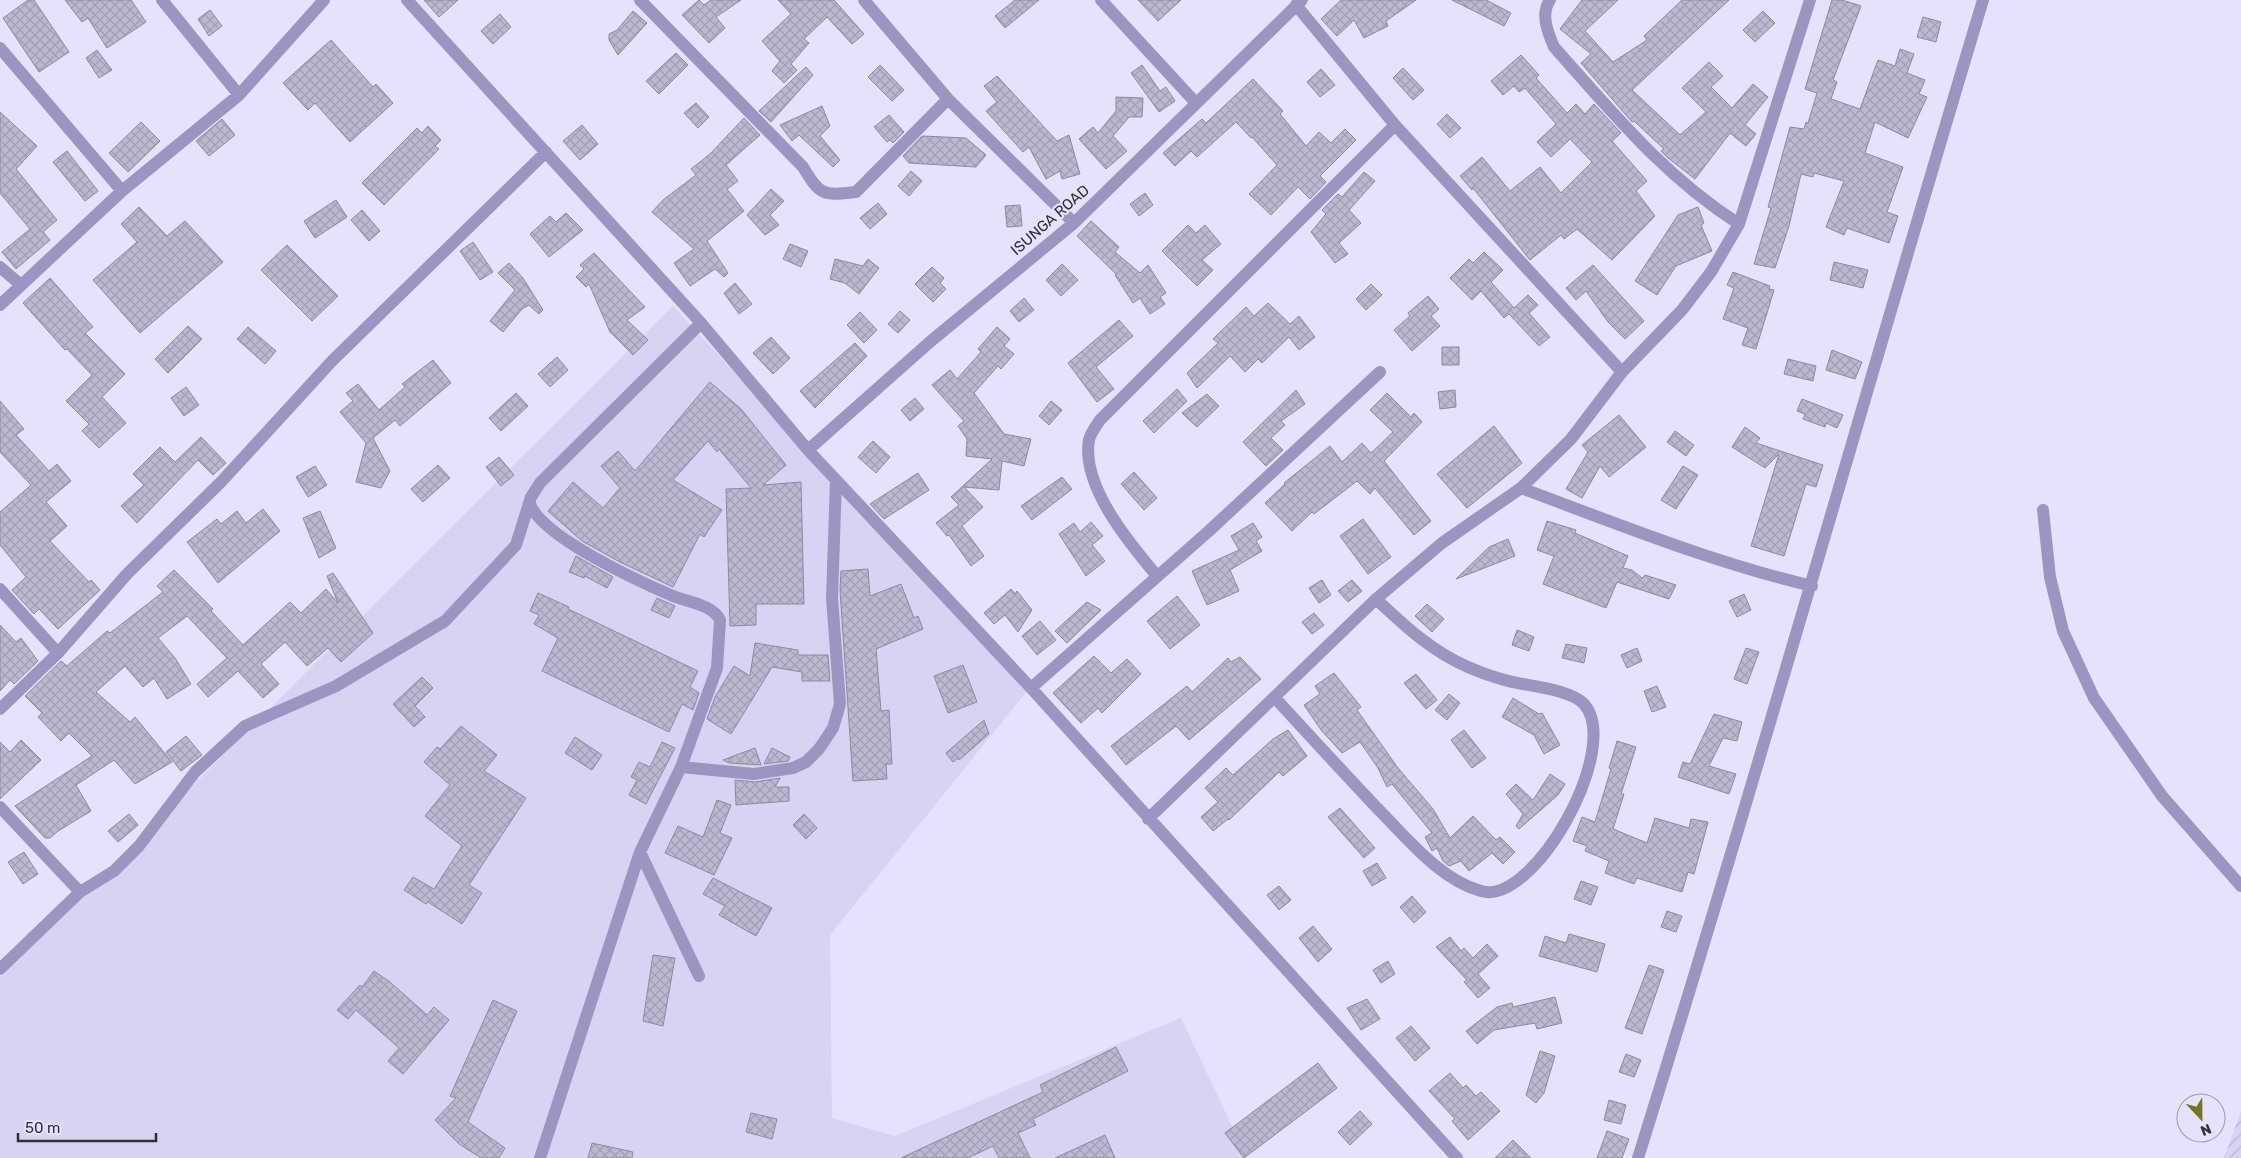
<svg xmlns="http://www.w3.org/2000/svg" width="2241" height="1158" font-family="Rubik,sans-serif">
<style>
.built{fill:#d8d3f2}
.industrial{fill:url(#industrial-furrows)}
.building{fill:url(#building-cross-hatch);stroke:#8c899f}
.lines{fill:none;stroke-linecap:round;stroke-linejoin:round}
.minor{stroke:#9c95c1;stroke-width:12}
.labels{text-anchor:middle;stroke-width:4.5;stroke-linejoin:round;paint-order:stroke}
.street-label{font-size:15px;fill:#302f38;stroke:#e6e2fb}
</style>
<defs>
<pattern id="industrial-furrows" width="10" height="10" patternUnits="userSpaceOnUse" patternTransform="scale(1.25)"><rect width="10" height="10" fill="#d8d3f2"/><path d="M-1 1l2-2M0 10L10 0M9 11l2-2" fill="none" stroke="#bab5d0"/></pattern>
<pattern id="building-cross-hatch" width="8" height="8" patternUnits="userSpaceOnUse" patternTransform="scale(1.25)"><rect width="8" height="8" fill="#bcb8d0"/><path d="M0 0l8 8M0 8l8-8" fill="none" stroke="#a29eb3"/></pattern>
</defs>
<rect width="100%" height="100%" fill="#e6e2fb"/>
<path class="built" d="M673,306L1028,690L830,935L832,1118L895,1136L1181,1018L1247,1158H0V978Z"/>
<path class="industrial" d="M2241,1111V1158H2224Z"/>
<path class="building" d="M28,0H34L69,52L39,72L3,18Z
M65,0H131L146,22L107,48L88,18L82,22Z
M424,0H458L439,17Z
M699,0L704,5L711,0H741L716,17L725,28L709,43L682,15Z
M778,0H834L864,34L852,44L827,17L804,39L809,43L791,64L797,70L784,83L772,71L780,61L762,41L791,14Z
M1015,0H1039L1005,28L995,16Z
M1138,0H1181L1158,21Z
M1341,0H1416L1386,21L1388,26L1364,38L1354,20L1337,36L1321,19Z
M1452,0H1486L1511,13L1504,26Z
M1582,0H1618L1585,31L1613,62L1647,40L1644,36L1682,0H1729L1632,90L1680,135L1706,112L1682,88L1709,62L1723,76L1711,87L1732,108L1753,84L1768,97L1745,125L1756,134L1746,146L1730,133L1695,179L1668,158L1661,151L1664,149L1634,121L1632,122L1581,63L1591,54L1560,29Z
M1832,0H1842L1861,6L1833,80L1837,82L1831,99L1860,109L1878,60L1895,66L1900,49L1914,54L1907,73L1925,80L1919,94L1927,97L1908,138L1875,122L1865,153L1903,167L1887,212L1898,216L1889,243L1847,228L1844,235L1826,227L1844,181L1814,173L1813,177L1801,174L1789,226L1775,268L1754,264L1771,208L1768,207L1790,127L1804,129L1806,122L1808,123L1817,93L1805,89Z
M210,10L222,26L209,36L198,19Z
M633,11L647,23L618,55L609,40V34L617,30Z
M1763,11L1775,23L1755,42L1743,30Z
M500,14L511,27L493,44L481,31Z
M1923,17L1941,22L1936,42L1917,37Z
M331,40L373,87L376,84L393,103L350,142L315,103L308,110L283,83Z
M97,50L112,70L99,78L86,58Z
M676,53L688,65L659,94L646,81Z
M1521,55L1539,75L1536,78L1567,113L1576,104L1585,114L1594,104L1621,133L1612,141L1647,181L1636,191L1655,216L1612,260L1577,229L1564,239L1561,235L1530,260L1473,188L1472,190L1460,176L1482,157L1510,191L1540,167L1561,193L1592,162L1570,139L1551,157L1537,142L1556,124L1525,88L1519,92L1514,86L1503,95L1491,81Z
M880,65L904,90L892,101L868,77Z
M1142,65L1160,91L1166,87L1175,101L1159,112L1131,73Z
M806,67L813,75L771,122L759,111Z
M1403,68L1424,90L1413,100L1393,78Z
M1321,69L1335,85L1320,97L1307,82Z
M997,76L1057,141L1069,135L1080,174L1062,179L1060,171L1046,179L1029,147L1023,152L986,111L997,102L984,86Z
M1253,79L1283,111L1280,114L1306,146L1319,132L1331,143L1345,129L1356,140L1320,176L1326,182L1310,199L1298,187L1271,215L1249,194L1277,165L1252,137L1251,138L1236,122L1197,157L1191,151L1175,166L1163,153L1202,119L1206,123Z
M1116,97L1143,98L1142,117H1129L1113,136L1127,151L1106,169L1079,139L1093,127L1098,133L1116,111Z
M696,103L709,117L698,128L684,113Z
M822,106L830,126L820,136L840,160L833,167L799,135L792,141L780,125Z
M0,112L37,146L16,169L57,220L43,232L50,240L16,269L2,252L30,229L0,193Z
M1447,114L1461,128L1450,138L1437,124Z
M889,115L904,132L893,143L890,140L887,142L874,127Z
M744,118L760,135L726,165L738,181L727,189L744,211L707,241L728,273L724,277L715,269L690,286L674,263L694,249L652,212L663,200L696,175L691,169L710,154Z
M222,119L235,135L209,156L196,141Z
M141,122L160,141L128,172L109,153Z
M582,125L598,144L580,160L563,141Z
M428,126L441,140L435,146L439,149L384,205L362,183L417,128L422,133Z
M922,136L966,138L986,155L976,167L909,163L903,156Z
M67,151L98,191L85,201L53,162Z
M911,171L922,181L909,196L898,186Z
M1364,172L1375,181L1349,210L1361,223L1339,243L1348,254L1335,263L1311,232L1326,214L1322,210L1338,194L1342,197Z
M771,189L784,201L770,215L779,225L765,235L747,215Z
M1145,193L1153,205L1139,216L1130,204Z
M336,200L347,217L315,238L304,221Z
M878,203L887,214L870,229L860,218Z
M1020,205L1022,226L1007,227L1005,206Z
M139,207L167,236L185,221L223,262L140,333L93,280L137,242L121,224Z
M1698,207L1704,223L1701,225L1712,251L1676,266L1657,295L1635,281L1678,215Z
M362,210L380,231L369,241L351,220Z
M566,213L583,230L549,257L530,234L550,216L556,222Z
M1091,221L1119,247L1115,252L1140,273L1148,265L1166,293L1160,297L1165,304L1150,314L1140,298L1133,303L1115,275L1116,274L1077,236Z
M1188,225L1196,233L1205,225L1221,244L1202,260L1213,270L1197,286L1162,251Z
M473,242L493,272L480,280L460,251Z
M790,244L808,251L801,267L783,259Z
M287,245L338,296L312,321L261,270Z
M1484,252L1503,270L1491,282L1514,308L1528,295L1538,305L1529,313L1550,337L1539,346L1509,314L1504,318L1481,291L1472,300L1450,278L1469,259L1473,263Z
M594,253L645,307L627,320L648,340L633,355L610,332L589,284L586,287L576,277L584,269L580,265Z
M835,259L863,266L868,259L879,268L859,294L845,283L830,279Z
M1834,262L1868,270L1863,288L1830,280Z
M509,263L523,278L543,310L539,314L529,305L522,309L503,332L490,321L515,290L498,273Z
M1062,264L1078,280L1061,296L1046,280Z
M1593,265L1644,321L1625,339L1608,322L1586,291L1576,300L1566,288Z
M932,267L944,278L940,283L946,289L933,302L915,284Z
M1733,272L1770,286L1769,289L1774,290L1756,349L1742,345L1748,328L1723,319L1734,288L1727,285Z
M50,278L93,327L85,333L125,374L102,397L126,423L99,448L82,431L89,424L66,401L92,375L67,349L65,350L23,303Z
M735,283L752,304L739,314L724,293Z
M1371,284L1382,295L1366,310L1356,299Z
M1428,296L1439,309L1431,316L1440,326L1412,351L1394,330L1410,316L1408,313Z
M1024,298L1034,310L1019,322L1010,311Z
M1268,303L1290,324L1299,316L1315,337L1299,350L1289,337L1262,363L1258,359L1245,372L1230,356L1197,388L1187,373L1218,343L1213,339L1246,307L1254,316Z
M900,311L910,320L898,333L888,324Z
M860,312L877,330L864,343L847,325Z
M1119,320L1133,336L1096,367L1114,389L1097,402L1068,363Z
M188,326L202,339L168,373L155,359Z
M248,327L276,351L265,364L237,339Z
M997,327L1010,339L1004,346L1014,354L1001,369L998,366L974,393L1004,434L1031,439L1024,466L1002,461L999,490L964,487L983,507L962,526L984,556L971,566L949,535L947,536L936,523L959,505L951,497L992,459L966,456L967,439L958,426L964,421L932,385L950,370L957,379L981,352L978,349Z
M771,337L790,358L773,374L753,353Z
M855,343L867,356L815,408L800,391Z
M1442,347H1459V365H1442Z
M1832,350L1862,362L1855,379L1826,370Z
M557,357L568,370L550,387L538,374Z
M1788,359L1816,366L1813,381L1784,374Z
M433,360L451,383L400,426L395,420L373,438L390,471L381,488L356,482L366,443L340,412L353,401L346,393L358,384L379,410L405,387L402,384Z
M710,382L741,409L786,465L763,485L801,482L804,604H756V625L730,626L726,489L751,488L719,449L717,452L708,441L673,480L722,510L704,537L700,534L673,587L620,562L582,541L548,511L573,482L603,508L620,488L601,466L618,451L635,471Z
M186,387L199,405L184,416L171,398Z
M1177,389L1187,401L1154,433L1143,421Z
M1296,390L1305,404L1281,421L1285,425L1271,438L1283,450L1266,466L1243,442Z
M1455,390L1456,407L1440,409L1438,392Z
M516,393L528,406L501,431L489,418Z
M1387,393L1411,417L1414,413L1422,422L1384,461L1431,521L1414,535L1375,488L1370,494L1357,481L1314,514L1312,512L1292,531L1265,503L1285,484L1284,483L1330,446L1342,462L1362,443L1371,453L1393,432L1370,410Z
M1207,394L1219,406L1197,427L1182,413Z
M915,398L924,409L910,421L901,410Z
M1802,399L1843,415L1837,428L1826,423L1825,427L1803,419L1805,414L1797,411Z
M0,401L24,429L16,435L49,471L57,464L71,481L46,502L67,526L50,541L89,582L91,580L100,590L58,629L39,609L34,614L12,590L26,577L0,545V512L31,485L0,452Z
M1051,401L1062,410L1049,425L1039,416Z
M1619,415L1646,447L1609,477L1600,466L1582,498L1566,489L1588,452L1582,445Z
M1494,426L1522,463L1467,508L1437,474Z
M1745,427L1760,438L1756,443L1823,465L1816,487L1806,484L1784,556L1751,546L1779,454L1765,468L1732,447Z
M1675,431L1694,445L1686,456L1667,442Z
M201,437L226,463L213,475L198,460L137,523L121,506L144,485L133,474L160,447L175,462Z
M873,441L890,457L876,473L858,457Z
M499,457L514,475L501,486L486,467Z
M438,465L450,478L423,502L411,489Z
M315,466L327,485L308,497L296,477Z
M1683,466L1698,475L1676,509L1661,500Z
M1134,472L1157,498L1144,510L1121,484Z
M918,473L929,490L884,519L870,504Z
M1062,477L1072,489L1032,520L1021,506Z
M263,509L280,531L218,583L187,542L217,519L221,524L237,511L246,523Z
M320,511L336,548L319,558L303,518Z
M1363,519L1391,557L1368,574L1340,536Z
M1547,521L1576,530L1575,533L1628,556L1623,568L1632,570L1642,578L1645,575L1676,585L1669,599L1617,582L1606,608L1543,584L1554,556L1537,550Z
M1091,522L1103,536L1092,545L1105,561L1086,576L1059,534L1074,523L1080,532Z
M1253,523L1262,537L1256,541L1262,551L1230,570L1239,591L1207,605L1192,571L1239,550L1231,536Z
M1508,539L1515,556L1456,579L1489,547Z
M576,556L613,577L607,588L585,576L584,578L569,572Z
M868,569L870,596L901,584L914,618L918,616L923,629L876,649L881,711L889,710L892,764H886L887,779L853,781L840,590L841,571Z
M174,570L213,609L211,611L243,645L290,602L301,613L326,589L338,603L327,576L333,573L373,633L341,662L328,648L307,666L285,642L261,664L279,684L263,698L238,671L208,697L197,684L227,658L187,616L158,638L175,658L191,684L167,699L154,678L143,687L125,666L96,692L130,722L135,717L172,762L135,784L114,760L76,785L91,811L58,831L50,838H45L15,806L92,756L69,733L61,741L38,717L42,713L25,696L61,661L67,666L107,631L110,633L163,592L157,586Z
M1322,580L1331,595L1319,603L1309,588Z
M1352,580L1362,591L1348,602L1338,591Z
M1011,589L1015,594L1017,591L1032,610L1018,632L1005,615L994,624L984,613Z
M538,593L569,607L568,609L698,671L690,687L699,693L693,710L682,704L669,732L542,671L558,638L534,624L539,615L530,611Z
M1744,594L1751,610L1737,617L1729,601Z
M1177,596L1200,625L1170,649L1147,621Z
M657,598L675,606L669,618L651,610Z
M1087,602L1101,610L1067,643L1055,631Z
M1427,604L1444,619L1432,632L1415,616Z
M1314,613L1324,625L1312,634L1302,622Z
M1040,621L1056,640L1037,655L1022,636Z
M0,625L16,642L21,638L38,661L14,684L10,680L0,691Z
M1517,630L1534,637L1529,651L1512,645Z
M755,643L798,650V655H828L830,681H802V672L772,667L731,734L707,719L715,697L734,666L750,676Z
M1566,644L1587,648L1584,663L1562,658Z
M1637,648L1642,661L1627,668L1621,655Z
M1746,648L1759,652L1747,684L1734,679Z
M1094,656L1111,673L1127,659L1141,674L1102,713L1098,708L1081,723L1053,693Z
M1240,657L1261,679L1189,740L1176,726L1126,765L1111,746L1187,686L1192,692L1228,658L1231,662Z
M963,665L977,702L948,713L934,676Z
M1334,673L1361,707L1357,710L1398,768L1433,809L1450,838L1473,816L1496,840L1500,837L1515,852L1503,864L1492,853L1469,871L1461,861L1449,866L1443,861L1437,848L1432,851L1425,837L1432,833L1392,784L1387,787L1378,768L1360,742L1342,753L1321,730L1304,705L1320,694L1315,686Z
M1416,674L1437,700L1426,709L1404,683Z
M422,677L433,688L415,706L425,717L414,727L393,704Z
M1657,686L1666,707L1652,712L1644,691Z
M1449,694L1460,703L1447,720L1435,710Z
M1513,698L1539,714L1542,713L1560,745L1544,754L1534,735L1502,717Z
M1714,714L1742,722L1737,741L1723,738L1709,766L1736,774L1729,794L1678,777L1683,762L1690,764Z
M984,720L989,734L959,760L958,758L953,762L946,753Z
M461,726L497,755L484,771L526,798L469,885L482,893L462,924L428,902L426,904L404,890L413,877L434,889L462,846L425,816L450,785L424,762L437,747L440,749Z
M1288,730L1307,756L1283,776L1279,772L1229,820L1228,819L1213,831L1201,817L1218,802L1205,788L1226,768L1233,775L1273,739Z
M1464,730L1486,758L1472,768L1451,740Z
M186,736L202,755L181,771L166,752Z
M575,737L602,755L592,770L565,753Z
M21,740L41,760L0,799V742L10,752Z
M1617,741L1636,747L1621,794H1624L1613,829L1647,843L1655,818L1689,828L1691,819L1708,822L1694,874L1688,872L1682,892L1637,878L1634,884L1605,873L1609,861L1585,851L1587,846L1573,841L1582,817L1595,822L1611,769L1609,768Z
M662,742L675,748L646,804L629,795L637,780L631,777L639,762L650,767Z
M755,748L761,765L729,763L723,760Z
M772,748L790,757L788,761L764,764Z
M1550,774L1565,784L1558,795L1519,829L1516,826L1523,814L1506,794L1516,784L1533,800Z
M780,778L775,787H789V801L736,805L735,780L755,782Z
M717,800L731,805L720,833L732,838L714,875L665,853L678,826L703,837Z
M1340,808L1375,848L1364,858L1328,817Z
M129,814L138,825L118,842L108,831Z
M804,814L817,828L806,839L793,825Z
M24,852L38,874L23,884L8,862Z
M1377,863L1386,878L1372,886L1363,871Z
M713,878L772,908L756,936L719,915L725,906L703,894Z
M1581,881L1598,887L1591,905L1574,899Z
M1279,886L1291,900L1279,910L1267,895Z
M1412,896L1426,912L1414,923L1400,907Z
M1667,911L1682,916L1676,932L1661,927Z
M1313,926L1332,949L1318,962L1299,938Z
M1569,934L1605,944L1597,972L1539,956L1545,936L1566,943Z
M1450,937L1461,951L1464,948L1473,958L1487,944L1498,956L1478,974L1490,988L1478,998L1464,982L1467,980L1436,947Z
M653,955L675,958L663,1026L643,1021Z
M1388,961L1395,974L1381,983L1373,970Z
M1649,965L1664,970L1642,1034L1625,1028Z
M374,971L390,982L427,1015L434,1007L449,1020L403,1074L388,1061L399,1048L356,1010L348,1019L337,1010L360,985L362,987Z
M1555,997L1562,1023L1537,1029L1535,1023L1494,1030L1477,1044L1466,1031L1497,1007L1512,1003L1513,1007Z
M1367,999L1380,1019L1361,1030L1347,1008Z
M493,1000L517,1011L468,1122L505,1148L499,1158H481L459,1144L435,1120L456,1098L450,1096Z
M1411,1026L1430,1048L1415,1061L1396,1038Z
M1116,1047L1128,1071L1033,1119L1036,1125L1018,1133L1030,1158H999L993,1146L968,1158H901L1043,1092L1040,1085Z
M1540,1051L1555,1056L1544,1093L1536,1103L1526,1095Z
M1626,1054L1641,1060L1634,1077L1619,1072Z
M1318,1063L1337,1088L1244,1158L1225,1133Z
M1450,1073L1463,1088L1466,1085L1476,1096L1481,1092L1500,1111L1468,1140L1452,1121L1455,1119L1429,1091Z
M1609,1100L1626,1105L1621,1124L1604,1120Z
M1360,1111L1372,1124L1350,1145L1338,1132Z
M751,1113L777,1119L772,1139L746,1132Z
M1607,1131L1629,1139L1622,1158H1597Z
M1105,1135L1115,1158H1055Z
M1513,1140L1531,1158H1495Z
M592,1143L633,1152L632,1158H588Z"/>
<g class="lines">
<path class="minor" d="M162,0L239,95
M407,0L701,323L808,450L1031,688L1457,1158
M640,0L803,167C820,195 822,196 856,192L948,99
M864,0L948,99L1074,223
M1101,0L1196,103
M1550,0C1540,14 1548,33 1554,47C1612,112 1664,176 1739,224
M1296,5L1395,125L1622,372
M0,48L122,191
M0,267L21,285
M0,305L122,191L239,95L324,0
M808,450L931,341L1074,223L1302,0
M1521,488C1618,524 1711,562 1812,586
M530,504C542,537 640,582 673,596C688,602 713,605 720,620L717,668L681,767L640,852L540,1158
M2043,510L2050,577L2063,631L2094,698L2162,796L2241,886
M1157,576C1130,544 1081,486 1089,440C1090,434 1096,426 1100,420L1395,125
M0,589L58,653
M1031,688L1210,530L1380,372
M1275,698C1309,735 1343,772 1377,808C1407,838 1439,879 1481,891C1533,907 1623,748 1584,704C1570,688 1522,686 1501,679C1490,676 1479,672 1468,667C1432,652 1404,625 1376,599
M0,709L58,653L127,574L221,482L332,361L546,152
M681,767L754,774L793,768L806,762L819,749L833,728L840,704L832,598L836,480
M0,807L80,892
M1148,819L1376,599L1442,543L1521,488L1571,439L1622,372L1682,310L1711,272L1739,224L1810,0
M640,852L699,976
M0,969L80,892L114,871L139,846L195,772L245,726L336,686L445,621L516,545L531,497L540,483L701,323
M1638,1158C1758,774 1867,386 1983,0"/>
</g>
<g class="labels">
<g class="street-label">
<text transform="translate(1050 220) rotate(-41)" y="5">ISUNGA ROAD</text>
</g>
</g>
<g transform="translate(2201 1118) rotate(158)"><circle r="24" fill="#e6e2fb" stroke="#9d9aad"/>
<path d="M0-4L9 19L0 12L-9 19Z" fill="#73761e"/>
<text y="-8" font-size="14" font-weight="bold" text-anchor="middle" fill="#302f38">N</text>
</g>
<path d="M18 1133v8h138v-8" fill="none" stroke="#302f38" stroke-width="2.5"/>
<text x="25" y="1133" font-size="15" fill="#302f38" stroke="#e6e2fb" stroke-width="4" paint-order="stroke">50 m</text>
</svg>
